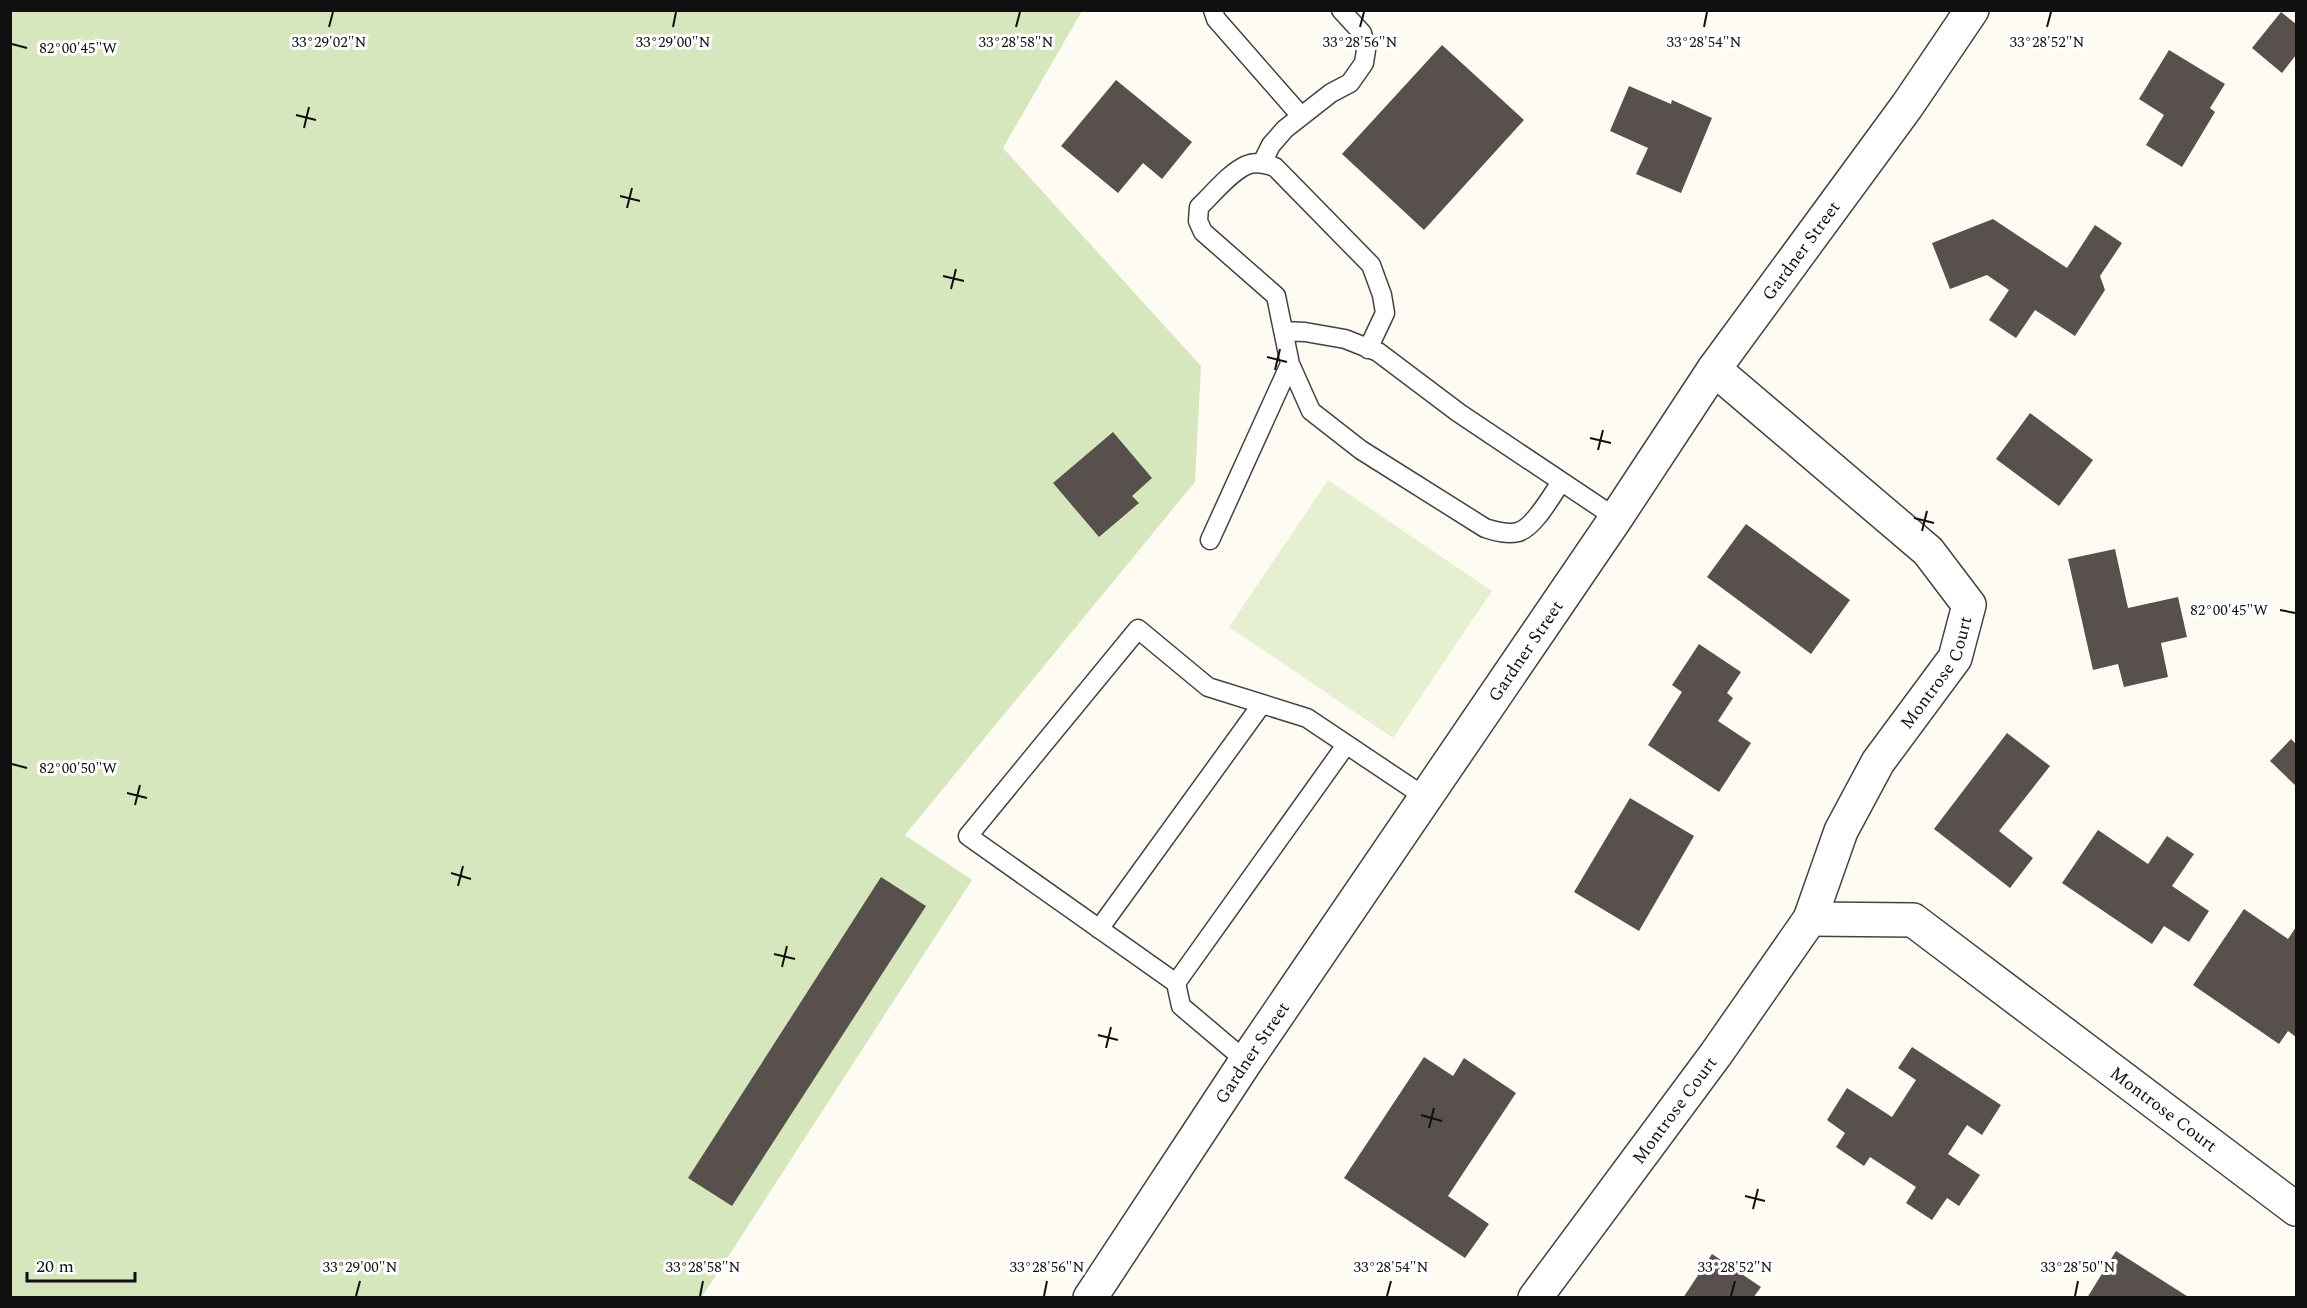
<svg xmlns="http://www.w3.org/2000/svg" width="2307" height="1308" font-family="Spectral,serif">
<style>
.green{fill:#d6e7be}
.pitch{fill:#e6efcf}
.building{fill:#58504c}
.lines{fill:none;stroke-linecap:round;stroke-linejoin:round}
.service-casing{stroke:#434343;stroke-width:21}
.minor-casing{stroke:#434343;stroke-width:36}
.service{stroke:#fff;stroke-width:18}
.minor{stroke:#fff;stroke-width:33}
.ticks{fill:none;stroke:#101010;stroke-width:2}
.labels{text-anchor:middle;stroke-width:6;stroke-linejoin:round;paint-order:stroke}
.street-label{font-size:18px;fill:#101010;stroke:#fff}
.ticks-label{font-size:15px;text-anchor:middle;fill:#101010;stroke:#fff;stroke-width:6;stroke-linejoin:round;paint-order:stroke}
</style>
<rect width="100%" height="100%" fill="#fefbf3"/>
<path class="green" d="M11,11H1082L1003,148L1201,366L1195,482L905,835L972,880L702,1297H11Z"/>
<path class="pitch" d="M1328,480L1492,591L1393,738L1229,627Z"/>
<path class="building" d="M2281,12L2296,24V55L2282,73L2252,48Z
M1442,45L1524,120L1424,230L1342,154Z
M2169,50L2225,84L2210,108L2215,112L2182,167L2146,145L2164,115L2139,99Z
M1116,80L1192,142L1162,179L1143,163L1118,193L1061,146Z
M1629,86L1671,104L1672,100L1712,118L1681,193L1636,174L1648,148L1610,131Z
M1993,219L2067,268L2095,225L2122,243L2100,276L2105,290L2075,336L2035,310L2016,338L1989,320L2009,290L1987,275L1950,289L1932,243Z
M2030,413L2093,460L2059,506L1996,459Z
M1113,432L1152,478L1132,496L1139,503L1099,537L1053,483Z
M1746,524L1850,600L1811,654L1707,577Z
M2115,549L2128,608L2178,597L2187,637L2161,643L2168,677L2124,687L2118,664L2093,670L2068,559Z
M1699,644L1741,672L1727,693L1733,698L1718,721L1751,743L1719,792L1648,745L1682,692L1672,685Z
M2007,733L2050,766L1999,831L2033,858L2010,888L1934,829Z
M2291,739L2296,744V786L2270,761Z
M1630,798L1694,836L1639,931L1574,892Z
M2098,830L2148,864L2167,836L2194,854L2172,886L2209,911L2189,942L2164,926L2152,944L2062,883Z
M881,877L926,906L732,1206L688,1178Z
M2244,909L2288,939L2296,927V1037L2288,1031L2279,1044L2193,985Z
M1912,1047L2001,1105L1982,1135L1967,1125L1948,1154L1980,1175L1959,1206L1947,1198L1932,1220L1906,1203L1916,1187L1870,1157L1864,1166L1836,1147L1845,1133L1827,1120L1847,1088L1892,1117L1916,1080L1898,1068Z
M1424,1057L1453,1076L1464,1058L1516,1093L1448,1196L1489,1224L1465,1258L1344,1178Z
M2116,1251L2190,1298H2087Z
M1712,1254L1761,1287L1753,1298H1683Z"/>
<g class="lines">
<defs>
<path id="service" d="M1213,10L1216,19L1301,116
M1262,163L1271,145L1285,129L1331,93L1350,83L1364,63L1366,50L1362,33L1341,10
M1284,331L1305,332L1345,339L1378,352L1459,413L1616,518
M1368,349L1385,313L1382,295L1371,265L1275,167C1266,164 1256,161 1247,165C1230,172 1212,195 1199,207L1198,221L1203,232L1276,296L1290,364L1311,411L1361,450L1485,528C1495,531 1507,535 1518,532C1534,528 1552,495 1561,482
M1210,540L1290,364
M1099,929L1262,704
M1176,983L1346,745
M1246,1061L1181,1006L1176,983L968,836L1138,629L1208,687L1307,718L1425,797"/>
<g id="minor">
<path id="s1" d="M1810,919L1913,920L2296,1209"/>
<path id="s2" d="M1090,1298L1246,1061L1616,518L1714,369L1907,106L1972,10"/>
<path id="s3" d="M1535,1298L1716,1054L1810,919L1841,831L1878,762L1955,658L1969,605L1928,551L1714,369"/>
</g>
</defs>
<use href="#service" class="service-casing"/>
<use href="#minor" class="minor-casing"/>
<use href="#service" class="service"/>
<use href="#minor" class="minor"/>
</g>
<path class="ticks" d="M329,27L333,12M673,27L676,12M1016,27L1020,12M1360,27L1364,12M1704,27L1707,12M2047,27L2051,12M12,44L27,48M296,115L316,120M304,128L309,107M620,196L640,201M627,208L632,188M943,276L964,281M951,289L956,269M1267,357L1287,362M1275,370L1280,349M1590,438L1611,443M1598,450L1603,430M1914,518L1934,523M1922,531L1927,511M2280,610L2295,613M12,764L27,768M127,793L147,798M135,805L140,785M451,873L471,879M458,886L463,866M774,954L795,959M782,967L787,946M1098,1035L1118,1040M1106,1048L1111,1027M1421,1115L1442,1121M1429,1128L1434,1108M1745,1196L1765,1201M1753,1209L1758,1189M356,1296L360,1281M700,1296L703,1281M1044,1296L1047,1281M1387,1296L1391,1281M1731,1296L1735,1281M2075,1296L2078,1281"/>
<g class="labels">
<g class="street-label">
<text dy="6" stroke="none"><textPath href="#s2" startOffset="1266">Gardner Street</textPath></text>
<text dy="6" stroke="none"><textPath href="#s2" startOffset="780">Gardner Street</textPath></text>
<text dy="6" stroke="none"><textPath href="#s3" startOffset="748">Montrose Court</textPath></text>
<text dy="6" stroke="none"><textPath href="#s2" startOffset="294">Gardner Street</textPath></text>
<text dy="6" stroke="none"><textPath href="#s1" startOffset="417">Montrose Court</textPath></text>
<text dy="6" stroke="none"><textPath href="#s3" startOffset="234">Montrose Court</textPath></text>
</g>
</g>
<g class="ticks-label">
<text x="329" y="47">33°29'02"N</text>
<text x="673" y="47">33°29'00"N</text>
<text x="1016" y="47">33°28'58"N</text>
<text x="1360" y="47">33°28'56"N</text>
<text x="1704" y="47">33°28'54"N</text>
<text x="2047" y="47">33°28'52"N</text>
<text x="78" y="53">82°00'45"W</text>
<text x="2229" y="615">82°00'45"W</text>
<text x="78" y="773">82°00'50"W</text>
<text x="360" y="1272">33°29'00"N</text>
<text x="703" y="1272">33°28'58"N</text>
<text x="1047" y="1272">33°28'56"N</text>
<text x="1391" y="1272">33°28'54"N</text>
<text x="1735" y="1272">33°28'52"N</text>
<text x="2078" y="1272">33°28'50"N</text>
</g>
<rect width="2307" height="1308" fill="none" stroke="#101010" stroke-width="24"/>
<path d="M27 1272v9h108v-9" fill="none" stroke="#101010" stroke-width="3"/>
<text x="36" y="1272" font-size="18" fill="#101010" stroke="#ffffff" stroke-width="4.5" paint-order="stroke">20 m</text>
</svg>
